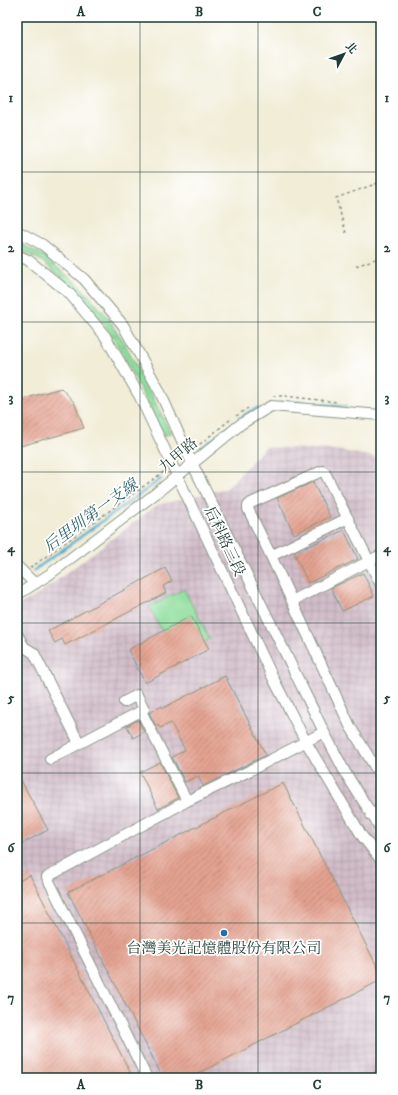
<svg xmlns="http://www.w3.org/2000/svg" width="398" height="1095" font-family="'IM FELL DW Pica','Noto Serif TC',serif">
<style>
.industrial{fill:url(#industrial-grid)}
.grass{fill:url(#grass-tufts);stroke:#568d68}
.green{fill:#8edd9c;stroke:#568d68}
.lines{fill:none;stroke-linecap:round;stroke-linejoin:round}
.stream{stroke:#4fabcd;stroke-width:2.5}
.building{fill:url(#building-hatch)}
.minor-casing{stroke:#889586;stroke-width:12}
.major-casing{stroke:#889586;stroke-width:14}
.path{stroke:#889586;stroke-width:1.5;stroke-dasharray:3 3;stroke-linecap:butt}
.minor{stroke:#fff;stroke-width:10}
.major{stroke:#febb71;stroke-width:13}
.grid{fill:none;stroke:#1f3d34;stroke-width:1;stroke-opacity:0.55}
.poi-dot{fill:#1f6fb2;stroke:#fff;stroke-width:1.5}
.labels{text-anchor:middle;stroke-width:3.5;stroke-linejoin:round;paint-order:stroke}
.street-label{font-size:15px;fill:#1f3d34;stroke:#fff}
.poi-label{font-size:15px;fill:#1f3d34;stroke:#fff}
.water-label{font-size:16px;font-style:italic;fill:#30646a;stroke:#fff}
.neatline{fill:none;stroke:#1f3d34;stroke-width:1.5}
.grid-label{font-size:13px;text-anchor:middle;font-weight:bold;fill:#1f3d34}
</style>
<defs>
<pattern id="industrial-grid" width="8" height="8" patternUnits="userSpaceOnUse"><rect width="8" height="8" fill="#d1bdc9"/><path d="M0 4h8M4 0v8" fill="none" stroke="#b3a3ad"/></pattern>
<pattern id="grass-tufts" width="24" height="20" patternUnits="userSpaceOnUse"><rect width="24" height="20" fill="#8edd9c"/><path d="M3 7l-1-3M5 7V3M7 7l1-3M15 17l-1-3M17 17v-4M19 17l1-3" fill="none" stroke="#73b480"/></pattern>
<pattern id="building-hatch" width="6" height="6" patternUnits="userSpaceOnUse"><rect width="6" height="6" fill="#e4a290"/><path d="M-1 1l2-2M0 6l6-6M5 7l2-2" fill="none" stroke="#b88576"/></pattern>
</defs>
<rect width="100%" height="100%" fill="#fff"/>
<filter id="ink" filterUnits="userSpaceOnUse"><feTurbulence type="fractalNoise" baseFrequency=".025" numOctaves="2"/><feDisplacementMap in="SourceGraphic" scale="8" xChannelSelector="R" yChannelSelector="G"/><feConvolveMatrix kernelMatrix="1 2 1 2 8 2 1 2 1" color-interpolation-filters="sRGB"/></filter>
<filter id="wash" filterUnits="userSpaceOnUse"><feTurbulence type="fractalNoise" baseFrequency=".012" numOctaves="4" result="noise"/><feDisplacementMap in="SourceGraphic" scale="16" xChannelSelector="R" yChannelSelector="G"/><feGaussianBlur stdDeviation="0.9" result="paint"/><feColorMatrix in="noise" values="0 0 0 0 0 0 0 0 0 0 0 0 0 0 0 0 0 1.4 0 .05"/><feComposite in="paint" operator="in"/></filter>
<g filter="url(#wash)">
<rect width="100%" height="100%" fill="#f1edd7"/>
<path class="industrial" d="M265,447L337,450L381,458V1078H17V606L37,595L157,505L227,488Z"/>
<path class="grass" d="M17,242L44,256L81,287L104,313L124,342L171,433L164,436L120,349L100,318L78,292L42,261L17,248Z"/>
<path class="green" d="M184,589L210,639L176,657L149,607Z"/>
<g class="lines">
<path class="stream" d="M280,402H307L346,407
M240,419L249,412L258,408
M201,448L235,423
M33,571L161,479
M17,583L22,580"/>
</g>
<g id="blocks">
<path class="building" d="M61,388L74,402L84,428L17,447V401Z
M313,482L330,517L294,534L277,498Z
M344,530L358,559L308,583L294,553Z
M165,568L172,581L163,586L166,593L65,645L62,639L55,643L48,631Z
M363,573L374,596L342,611L331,588Z
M191,616L209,649L145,683L128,650Z
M225,676L266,755L203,786L198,776L185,782L172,757L185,750L171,723L160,728L158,725L156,726L149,713L162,706L163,708Z
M138,720L144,732L133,738L127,726Z
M160,762L178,798L158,809L140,772Z
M17,773L48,830L17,846Z
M283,783L381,974V980L197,1074L200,1078H163L68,892Z
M30,875L133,1078H17V882Z"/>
</g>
</g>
<g filter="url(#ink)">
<use href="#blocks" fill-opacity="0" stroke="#889586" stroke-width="1"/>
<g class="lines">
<defs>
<path id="minor" d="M17,231L43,245L84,279L123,325L159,390L192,463L324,732L346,774L381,829
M17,255L28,260L69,293L105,336L140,397L274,680L306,742L362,836L381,860
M271,556L348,518
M17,566L35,584
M381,585L325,473L322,471L251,503L248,506V509L271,556L350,726L381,777
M17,595L50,574L155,494L241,424L271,406L381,415
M292,601L381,555
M17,634L24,647L34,653L79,743
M124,702L137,695L144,709L141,711
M50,759L141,711L187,801
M371,815L381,810
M147,1078L47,877L187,801L253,769L324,732"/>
<path id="major" d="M377,1078L381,1075"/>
</defs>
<use href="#minor" class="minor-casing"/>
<use href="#major" class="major-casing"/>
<path class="path" d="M346,233L336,198L381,182
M356,266L381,257
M273,396H284L337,402
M236,416L248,408
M195,448L231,419
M30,568L165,471"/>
<use href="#minor" class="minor"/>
<use href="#major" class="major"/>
</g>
</g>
<path class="grid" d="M140,17V1078M258,17V1078M17,172H381M17,322H381M17,472H381M17,623H381M17,773H381M17,923H381"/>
<circle class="poi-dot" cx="224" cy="933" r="4"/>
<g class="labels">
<g class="street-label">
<text transform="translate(178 455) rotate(-40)" y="5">九甲路</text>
<text transform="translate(225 541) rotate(65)" y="5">后科路三段</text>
</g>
<g class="poi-label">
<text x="224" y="953">台灣美光記憶體股份有限公司</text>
</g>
<g class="water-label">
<text transform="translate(90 515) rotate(-36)" y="6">后里圳第一支線</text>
</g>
</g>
<rect width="398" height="1095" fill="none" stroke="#fff" stroke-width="44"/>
<g transform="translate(344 54) rotate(49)" stroke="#ffffff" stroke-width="3" paint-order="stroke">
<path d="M0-3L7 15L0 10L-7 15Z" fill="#1f3d34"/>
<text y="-6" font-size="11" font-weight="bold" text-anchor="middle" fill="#1f3d34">北</text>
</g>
<rect x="22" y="22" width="354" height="1051" class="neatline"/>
<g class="grid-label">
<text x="81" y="16">A</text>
<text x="199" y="16">B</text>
<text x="317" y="16">C</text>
<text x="11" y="102">1</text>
<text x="387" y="102">1</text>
<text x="11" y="252">2</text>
<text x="387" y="252">2</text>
<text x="11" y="402">3</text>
<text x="387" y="402">3</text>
<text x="11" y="552">4</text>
<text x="387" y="552">4</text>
<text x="11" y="702">5</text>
<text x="387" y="702">5</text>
<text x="11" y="852">6</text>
<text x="387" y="852">6</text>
<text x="11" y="1002">7</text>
<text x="387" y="1002">7</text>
<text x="81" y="1089">A</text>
<text x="199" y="1089">B</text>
<text x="317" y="1089">C</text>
</g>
</svg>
